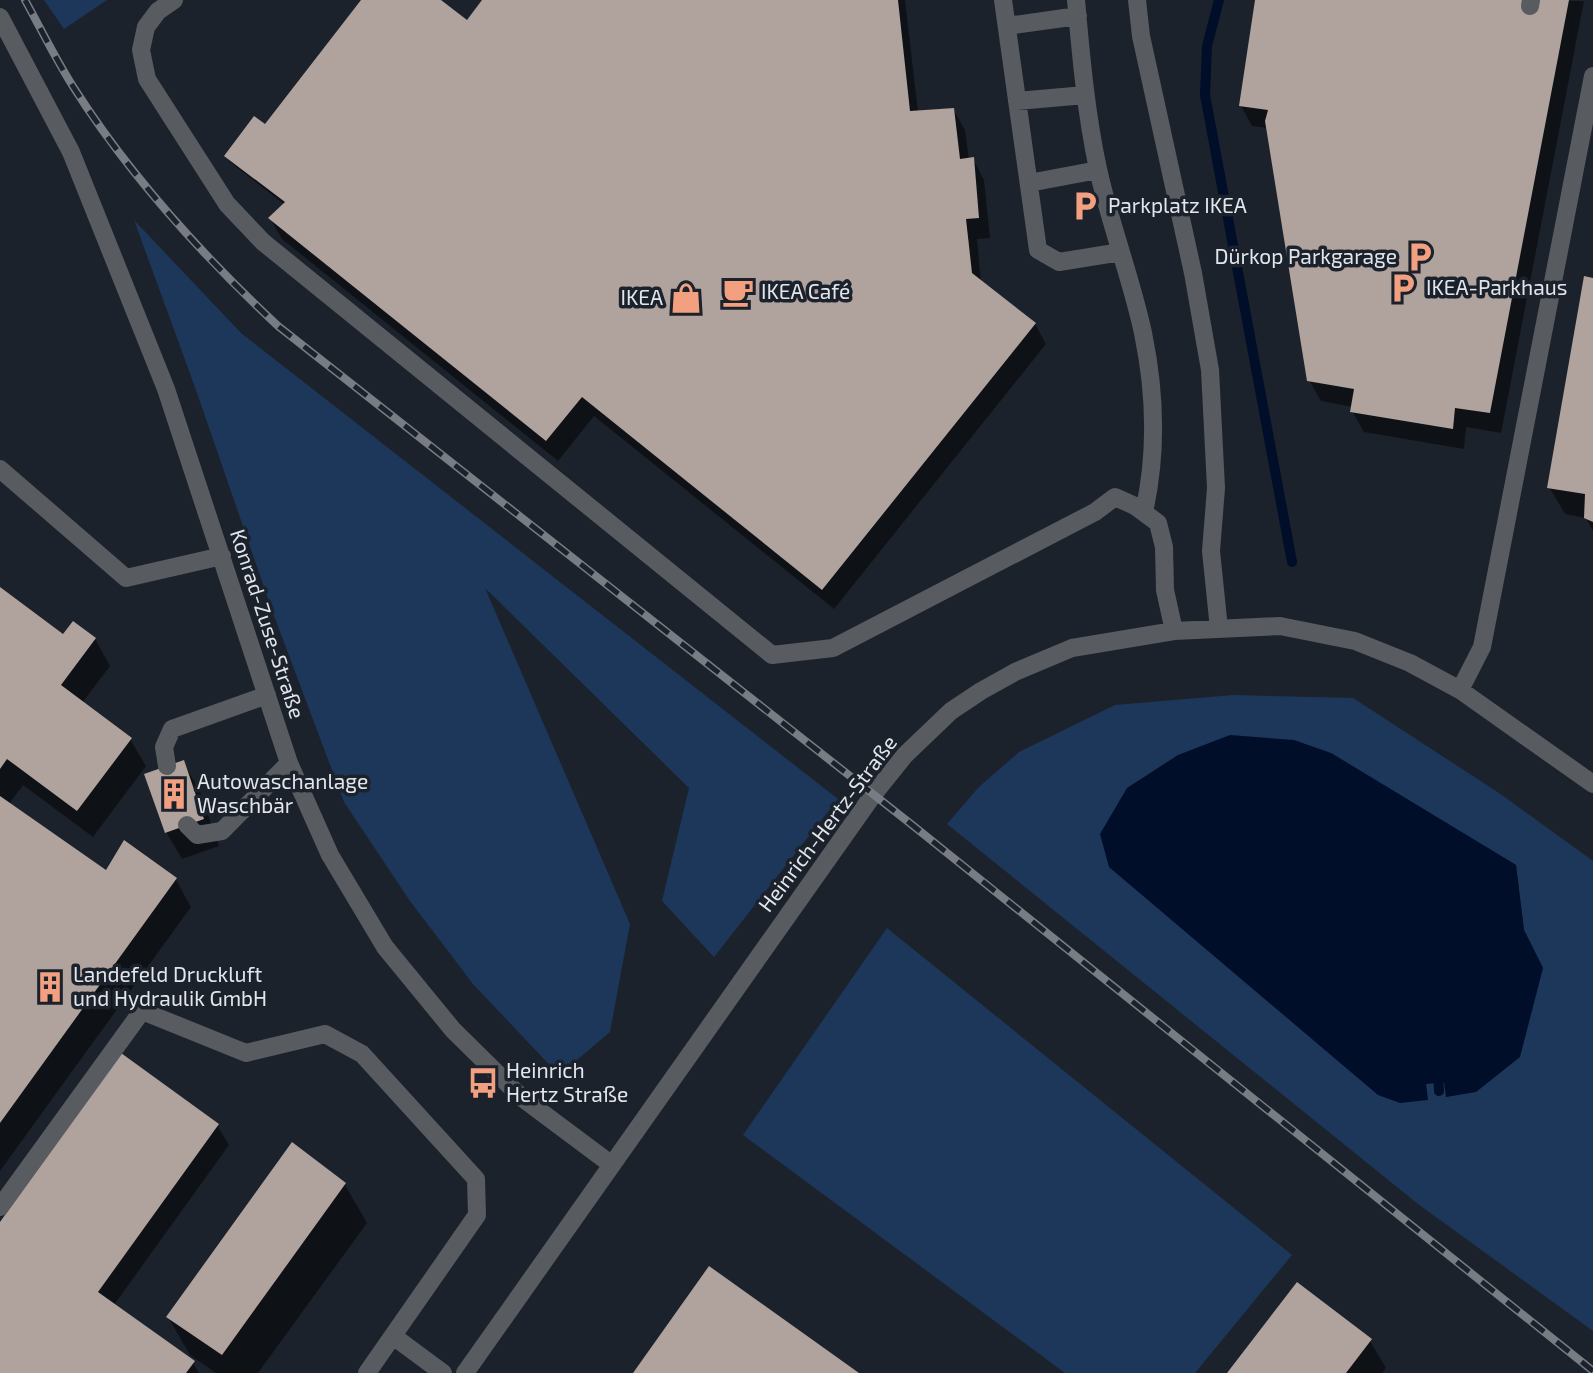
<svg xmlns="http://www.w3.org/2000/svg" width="1593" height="1373" font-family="'Exo 2',sans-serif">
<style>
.green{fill:#1d375a;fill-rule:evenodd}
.water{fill:#000e2a}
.shadow{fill:#0007}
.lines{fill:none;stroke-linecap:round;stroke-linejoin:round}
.stream{stroke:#000e2a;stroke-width:10}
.building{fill:#b0a29d}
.minor{stroke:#585b60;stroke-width:18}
.rail-casing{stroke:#787d84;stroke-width:8}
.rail{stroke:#1c222b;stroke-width:5;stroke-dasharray:16;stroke-linecap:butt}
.labels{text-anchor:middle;stroke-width:7;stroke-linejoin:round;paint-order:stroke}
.poi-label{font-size:21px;fill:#e2e6ec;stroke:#1c222b;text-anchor:start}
.street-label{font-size:21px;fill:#e2e6ec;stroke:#1c222b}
</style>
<rect width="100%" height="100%" fill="#1c222b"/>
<path class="green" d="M44,0H107L64,29Z
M134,220L241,333L838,799L714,957L662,901L689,788L485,588L630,924L610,1032L559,1075L473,984L410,901L344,802L273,613L196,390Z
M1233,695L1353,698L1499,793L1593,861V1331L1418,1204L947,824L979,787L1019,752L1115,705ZM1331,753L1516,865L1524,930L1543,968L1447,1097L1445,1082L1426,1084L1427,1100Z
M887,928L1292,1255L1195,1373H1065L743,1135Z"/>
<path class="water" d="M1230,735L1294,740L1331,753L1516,865L1524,930L1543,968L1520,1057L1476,1092L1446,1097L1444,1082L1426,1084L1428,1100L1400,1103L1378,1095L1109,867L1100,834L1127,788L1178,755Z"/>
<path class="shadow" d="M363,0H439L467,22L484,0H905L918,112L953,109L965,130L969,160L973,159L984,180L990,238L977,239L981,283L1035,324L1046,344L834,609L594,416L558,461L282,239L270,218L285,205L230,162L226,156L265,127Z
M1257,0L1584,1L1501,433L1466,427L1464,449L1364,432L1352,411L1353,407L1321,401L1309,380L1268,128L1252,126L1241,106Z
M1593,280V531L1586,518L1565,514L1549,487Z
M0,589L63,637L95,639L110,666L82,703L130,739L146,766L93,837L23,785L9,804L106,873L176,880L191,907L0,1171Z
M183,763L199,789L219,846L182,859L166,832Z
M217,1125L229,1145L114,1305L193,1363L199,1373H0V1225Z
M292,1145L345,1185L367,1223L258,1373H216L190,1355L168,1317Z
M1370,1341L1386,1368L1382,1373H1230Z"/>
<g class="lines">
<path class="stream" d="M1219,0L1207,46L1205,95L1292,562
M1438,1072L1439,1091"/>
</g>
<path class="building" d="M361,0H441L467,20L482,0H898L910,111L954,108L960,159L974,157L979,218L966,219L972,273L1036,323L822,590L582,397L546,441L268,218L285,202L224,156L254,116L265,124Z
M1255,0H1569L1490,413L1455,408L1453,429L1350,412L1354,389L1307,381L1265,121L1268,110L1239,106Z
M1584,276L1593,278V522L1584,518L1585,494L1547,488Z
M0,587L63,634L73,621L96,638L61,685L132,738L77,811L7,759L0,769Z
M184,760L204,819L165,833L144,774Z
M0,796L106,870L124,840L177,878L0,1123Z
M121,1053L219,1124L98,1292L195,1361L186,1373H0V1222Z
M292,1142L346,1183L222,1355L166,1317Z
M709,1266L859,1373H633Z
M1297,1282L1372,1339L1346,1373H1227Z"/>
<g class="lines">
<path class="minor" d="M174,0L158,11L146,27L141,50L147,79L227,204L263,242L772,655L833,648L1095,512L1115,497L1135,506L1158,523L1164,547L1165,590L1174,631
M1003,0L1038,250L1059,262L1121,252
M1076,0C1081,56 1086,113 1098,169C1110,224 1131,277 1143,333C1155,391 1157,454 1144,512
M1137,0L1141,36L1193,273L1210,370L1216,488L1211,551L1219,629
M1530,6L1531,0
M0,17L71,152L166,389L289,763L330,855L385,947L453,1030L521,1097L612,1165
M1007,26L1078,16
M1017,101L1085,95
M1029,183L1098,170
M0,469L126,578L222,556
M1460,690L1482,647L1593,76
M167,766L164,747L172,729L267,695
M187,825L197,835L222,831L289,763
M0,1207L142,1011L246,1053L325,1034L362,1054L476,1179L477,1215L367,1373
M393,1336L443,1373
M465,1373L873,795L905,755L951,711L981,691L1015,672L1072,648L1174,631L1280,626L1355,641L1410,663L1460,690L1593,784"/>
<defs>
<path id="rail" d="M25,0C41,29 56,60 74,88C130,176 202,255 278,326L911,824L1593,1371"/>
</defs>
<use href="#rail" class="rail-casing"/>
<use href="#rail" class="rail"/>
</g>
<defs>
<symbol id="parking-bare" viewBox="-9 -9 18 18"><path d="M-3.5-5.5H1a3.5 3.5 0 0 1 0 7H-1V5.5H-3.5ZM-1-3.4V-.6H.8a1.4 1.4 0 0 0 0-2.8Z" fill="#f2a080" stroke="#1c222b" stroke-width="2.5" paint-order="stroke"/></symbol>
<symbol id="cafe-bare" viewBox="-9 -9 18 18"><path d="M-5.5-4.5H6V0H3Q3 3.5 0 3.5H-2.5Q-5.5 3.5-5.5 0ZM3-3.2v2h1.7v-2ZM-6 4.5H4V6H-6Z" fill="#f2a080" stroke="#1c222b" stroke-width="2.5" paint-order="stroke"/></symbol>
<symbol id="shop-bare" viewBox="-9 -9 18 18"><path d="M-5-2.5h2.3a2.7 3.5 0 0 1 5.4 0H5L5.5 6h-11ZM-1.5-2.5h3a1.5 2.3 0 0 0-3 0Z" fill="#f2a080" stroke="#1c222b" stroke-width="2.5" paint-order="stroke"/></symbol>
<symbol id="building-bare" viewBox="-9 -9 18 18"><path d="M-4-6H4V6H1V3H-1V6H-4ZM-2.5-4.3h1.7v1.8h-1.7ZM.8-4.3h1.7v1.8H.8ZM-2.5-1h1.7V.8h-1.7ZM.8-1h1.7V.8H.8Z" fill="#f2a080" stroke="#1c222b" stroke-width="2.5" paint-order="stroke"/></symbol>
<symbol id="bus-bare" viewBox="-9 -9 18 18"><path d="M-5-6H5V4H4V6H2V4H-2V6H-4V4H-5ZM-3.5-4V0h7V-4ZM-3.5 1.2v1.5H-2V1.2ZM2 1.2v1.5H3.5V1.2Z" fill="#f2a080" stroke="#1c222b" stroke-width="2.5" paint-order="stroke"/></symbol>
</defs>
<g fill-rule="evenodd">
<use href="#parking-bare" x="1063" y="184" width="44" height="44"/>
<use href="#parking-bare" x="1398" y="235" width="44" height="44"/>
<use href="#parking-bare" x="1381" y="266" width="44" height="44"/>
<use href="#cafe-bare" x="716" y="270" width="44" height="44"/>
<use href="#shop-bare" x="664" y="276" width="44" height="44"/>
<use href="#building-bare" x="152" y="772" width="44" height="44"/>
<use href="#building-bare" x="28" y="965" width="44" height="44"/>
<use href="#bus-bare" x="461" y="1061" width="44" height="44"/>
</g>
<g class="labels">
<g class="poi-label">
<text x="1108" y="213">Parkplatz IKEA</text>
<text x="1397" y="264" text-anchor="end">Dürkop Parkgarage</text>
<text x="1426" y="295">IKEA-Parkhaus</text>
<text x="761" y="299">IKEA Café</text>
<text x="663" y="305" text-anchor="end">IKEA</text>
<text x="197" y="789">Autowaschanlage<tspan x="197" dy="24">Waschbär</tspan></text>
<text x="73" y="982">Landefeld Druckluft<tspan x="73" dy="24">und Hydraulik GmbH</tspan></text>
<text x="506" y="1078">Heinrich<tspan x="506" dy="24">Hertz Straße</tspan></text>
</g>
<g class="street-label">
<text transform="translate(267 624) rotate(72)" y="7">Konrad-Zuse-Straße</text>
<text transform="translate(828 824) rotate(-53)" y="7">Heinrich-Hertz-Straße</text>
</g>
</g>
</svg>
